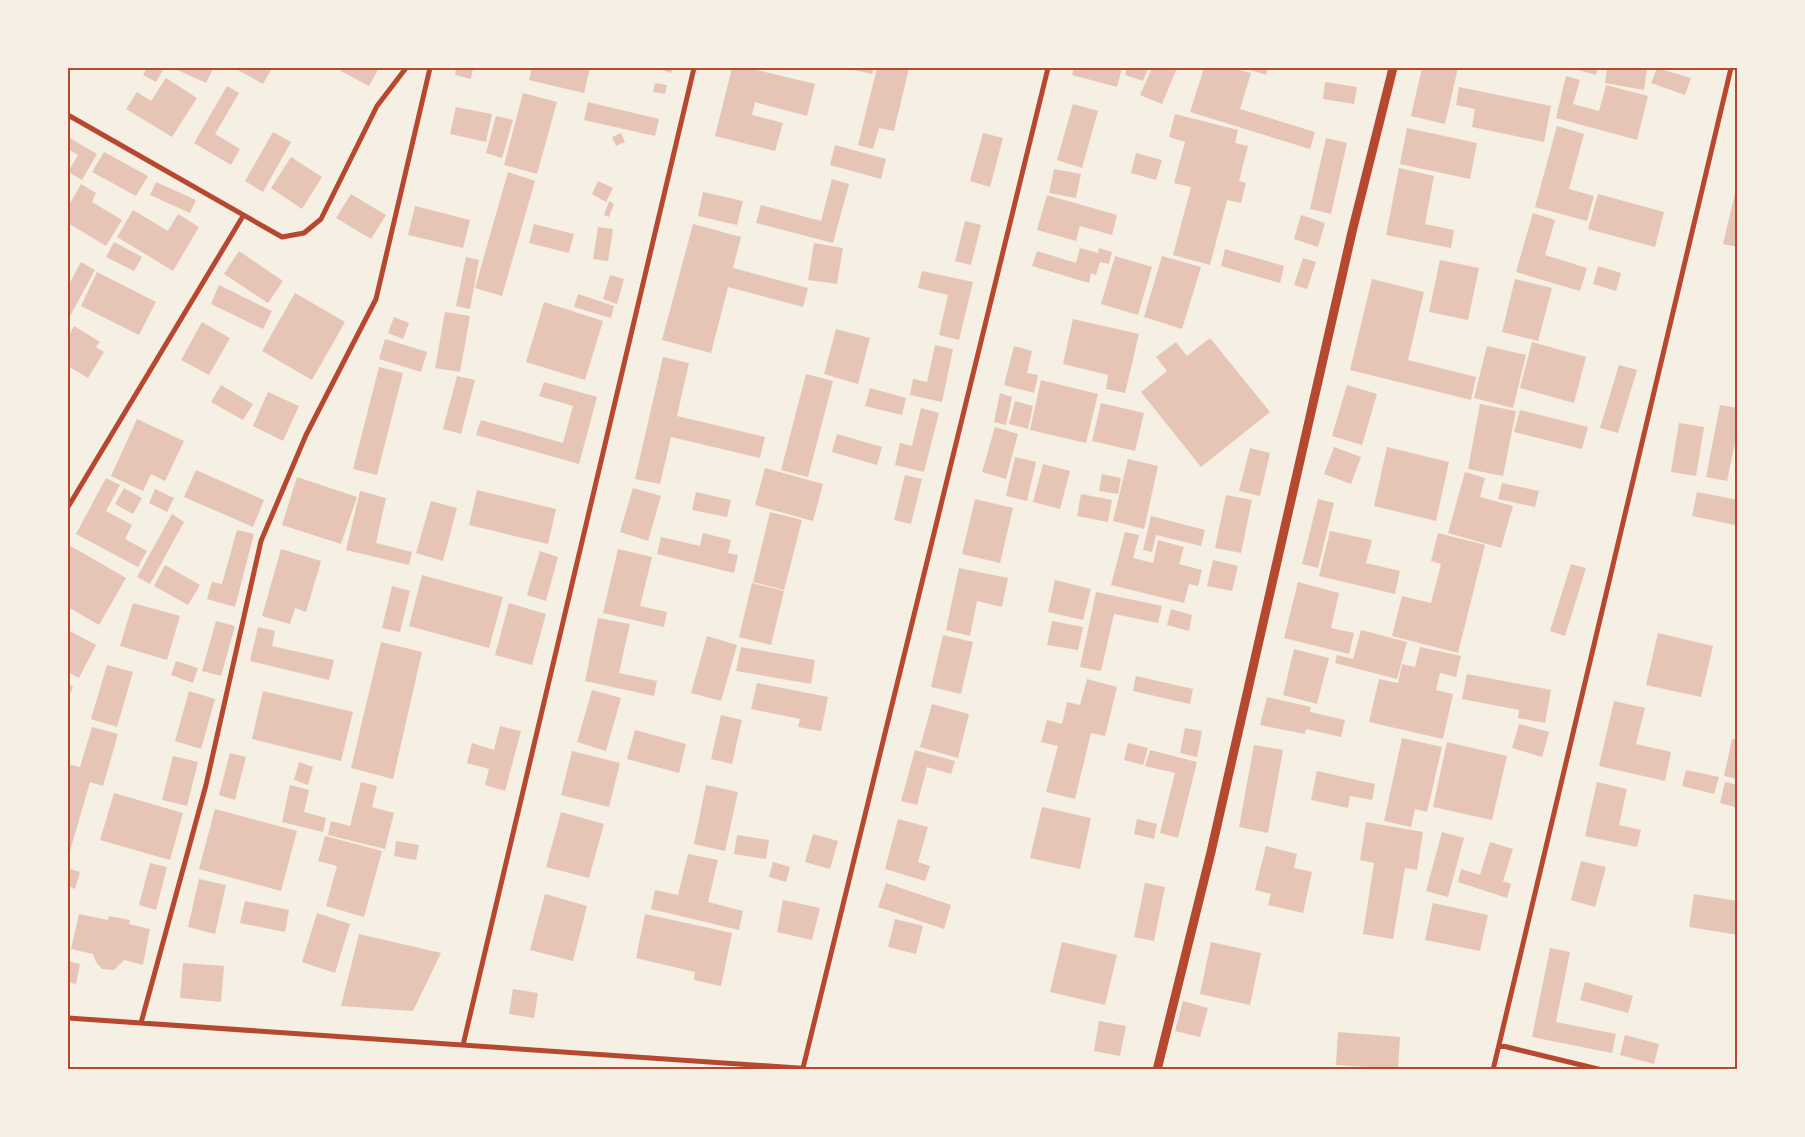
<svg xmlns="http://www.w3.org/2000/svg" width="1805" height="1137" font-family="Rubik,sans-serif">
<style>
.building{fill:#e6c5b7}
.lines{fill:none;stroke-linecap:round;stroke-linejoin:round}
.minor{stroke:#b5482f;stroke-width:5}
.tertiary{stroke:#b5482f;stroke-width:9}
.neatline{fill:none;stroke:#b5482f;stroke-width:2}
</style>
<rect width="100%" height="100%" fill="#f6efe4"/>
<path class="building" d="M147,68H164L156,82L143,75Z
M173,68H210L213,69L206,83Z
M240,68H272L263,84L238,70Z
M335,68H379L369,86Z
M456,68H473L471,79L455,75Z
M532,68H590L584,93L529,80Z
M656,68H674L671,73Z
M732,68H748L815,84L807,116L755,102L752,115L783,123L775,151L715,136Z
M844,68H874L872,74Z
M877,68H909L894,131L879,128L873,149L858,145Z
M1074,68H1122L1117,87L1072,75Z
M1127,68H1148L1143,81L1125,75Z
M1152,68H1177L1162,104L1140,95Z
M1204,68H1232L1251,73L1240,109L1315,132L1310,149L1190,112Z
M1244,68H1268L1266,75Z
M1422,68H1458L1445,124L1411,116Z
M1571,68H1598L1596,75Z
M1607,68H1647L1644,90L1605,83Z
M1657,68L1691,78L1685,95L1651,83Z
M1566,76L1580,80L1573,104L1599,111L1606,85L1648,96L1637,140L1556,118Z
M166,78L197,98L172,137L126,109L137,92L151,101Z
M1325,82L1357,87L1354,104L1323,99Z
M655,83L667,85L665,94L653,92Z
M227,86L239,93L215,134L240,149L231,165L194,143Z
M1459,87L1551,106L1544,142L1472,127L1475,109L1456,105Z
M523,93L557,102L537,174L504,165Z
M588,102L659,119L655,136L584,120Z
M1073,104L1098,111L1082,168L1057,160Z
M456,107L492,114L486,142L450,134Z
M1175,114L1238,130L1235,143L1248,146L1239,181L1246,183L1241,203L1227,200L1210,265L1173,255L1191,187L1174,183L1185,142L1169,137Z
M496,116L513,120L502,158L486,153Z
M1557,126L1584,134L1569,189L1594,196L1587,221L1535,207Z
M1407,128L1477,143L1470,179L1400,164Z
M273,132L291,142L263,192L245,181Z
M621,133L625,142L616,146L612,137Z
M983,133L1003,138L990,187L970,181Z
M68,137L97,154L82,180L68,172L78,155L68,149Z
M1326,138L1347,143L1331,214L1310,209Z
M835,145L886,159L881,179L830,165Z
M104,152L148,176L136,196L92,172Z
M1136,153L1162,160L1156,180L1131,173Z
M291,157L322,177L302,209L271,188Z
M1399,168L1434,176L1425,224L1454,230L1451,248L1386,235Z
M1054,169L1081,174L1076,198L1049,193Z
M508,172L535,181L502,296L475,288Z
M832,179L849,184L833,243L756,223L761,205L821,221Z
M598,181L613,188L606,202L592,194Z
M156,182L196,200L190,213L150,195Z
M81,184L96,193L92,202L122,220L106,246L68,223V207Z
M1737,185H1738V247L1723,244Z
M703,192L743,201L737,225L698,216Z
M351,194L386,215L371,239L336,218Z
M1598,194L1664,212L1655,247L1588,229Z
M1047,195L1117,215L1112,235L1080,226L1076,241L1037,230Z
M609,201L614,204L609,217L604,215Z
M415,206L470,220L463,248L408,235Z
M133,210L168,231L178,214L199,227L173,271L117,237Z
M1533,213L1555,220L1545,255L1587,268L1580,291L1516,272Z
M1301,215L1325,223L1318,247L1294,239Z
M965,221L981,225L971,265L955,261Z
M534,224L574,234L569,253L529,243Z
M693,224L741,237L733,268L808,288L803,307L728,287L711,353L662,340Z
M598,227L613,229L608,261L593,259Z
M114,242L142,257L134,271L106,257Z
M814,243L843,248L837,284L808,280Z
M1080,248L1098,253L1099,248L1112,252L1109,264L1100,262L1096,275L1091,273L1089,283L1032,266L1037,251L1076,263Z
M1225,249L1284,266L1280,283L1221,266Z
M239,251L283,281L268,303L224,274Z
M1115,256L1152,267L1138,315L1101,304Z
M1162,256L1201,267L1182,329L1144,317Z
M466,257L479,260L470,309L456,306Z
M1303,258L1316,262L1307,289L1294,285Z
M1440,260L1479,268L1468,320L1429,312Z
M81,262L95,270L68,320V286Z
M1598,266L1621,273L1616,291L1593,284Z
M922,271L973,282L959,340L939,335L948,295L918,288Z
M97,272L156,302L139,335L81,306Z
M610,275L624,279L617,304L603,299Z
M1372,279L1424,292L1408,360L1476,377L1471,400L1350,370Z
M1515,279L1552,288L1538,341L1502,332Z
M219,285L272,311L263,329L211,304Z
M295,293L345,322L312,380L262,351Z
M578,294L614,306L611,318L574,307Z
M544,302L603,321L585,380L526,362Z
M445,312L470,316L460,372L435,368Z
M394,317L409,323L403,339L388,333Z
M1073,319L1139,334L1125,393L1106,389L1108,375L1063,364Z
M202,322L230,338L209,375L181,360Z
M74,326L100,342L96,347L104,352L88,378L68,366V337Z
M836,329L870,338L858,384L824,374Z
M1210,338L1270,412L1201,467L1141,392L1167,371L1156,357L1176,342L1187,356Z
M385,339L427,352L421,372L379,359Z
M1532,342L1586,357L1574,403L1520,388Z
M935,345L953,349L942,402L910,395L913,379L927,382Z
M1014,346L1032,351L1027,373L1038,375L1034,393L1004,385Z
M1487,346L1526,355L1513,408L1474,398Z
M663,357L689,363L677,416L765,437L760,458L671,437L660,484L635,479Z
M1619,365L1637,370L1618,433L1600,428Z
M379,367L403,373L377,475L353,469Z
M806,374L833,381L808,477L781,470Z
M457,376L475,380L461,434L443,429Z
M1041,380L1098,394L1086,443L1030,430Z
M544,382L597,397L579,464L476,435L481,420L563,443L573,406L539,396Z
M221,385L253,404L243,420L211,402Z
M1347,385L1377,394L1362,445L1332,436Z
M870,388L906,398L902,415L865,406Z
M268,392L299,406L283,441L253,426Z
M1000,393L1012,397L1006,425L994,422Z
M1015,401L1033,406L1028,429L1009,424Z
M1101,403L1144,413L1135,451L1092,441Z
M1480,404L1516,411L1503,476L1468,469Z
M1720,405L1738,408V428L1727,481L1706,477Z
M921,408L939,413L924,472L895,465L900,443L912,446Z
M1520,410L1588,427L1582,449L1514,432Z
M137,419L184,441L165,481L151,474L143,491L111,476Z
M1679,423L1704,427L1696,476L1671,472Z
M995,427L1018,434L1006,479L982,472Z
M837,434L882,447L877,465L832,452Z
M1334,447L1361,457L1351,484L1324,474Z
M1387,447L1449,462L1436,521L1374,506Z
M1250,448L1270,453L1260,496L1239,491Z
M1015,457L1036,462L1027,501L1006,496Z
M1128,459L1158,466L1144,529L1113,521Z
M1043,464L1070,471L1060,509L1033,502Z
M765,468L823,484L813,521L755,505Z
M196,470L264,500L253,527L184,497Z
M1465,472L1485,478L1480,497L1513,506L1501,548L1448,533Z
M1102,474L1121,478L1118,494L1099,491Z
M905,475L922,479L911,524L894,520Z
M297,477L357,497L341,544L282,525Z
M106,478L120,485L106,511L132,525L125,539L147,551L138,567L76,534Z
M1502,483L1539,491L1535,507L1498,499Z
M124,488L142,498L133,514L115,504Z
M633,488L661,496L648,541L620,532Z
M155,489L174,498L167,512L149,503Z
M477,490L556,509L548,544L469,525Z
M360,491L386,498L376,543L412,552L409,565L346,550Z
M696,492L731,500L727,517L692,510Z
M1697,492L1738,500L1735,525L1692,516Z
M1081,494L1112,500L1108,522L1077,516Z
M1226,495L1252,500L1241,553L1215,548Z
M975,499L1013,508L1000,563L962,554Z
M1318,499L1334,503L1318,568L1302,564Z
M431,501L457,508L443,561L416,553Z
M770,512L802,520L784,590L753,582Z
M172,514L184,522L150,584L137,577Z
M1151,516L1205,530L1201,546L1156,535L1152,552L1143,550Z
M237,530L254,534L235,607L207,599L212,582L222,584Z
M1330,531L1372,540L1366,563L1400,571L1395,594L1319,576Z
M1125,532L1139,535L1133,558L1153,563L1158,540L1184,547L1179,564L1202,570L1198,586L1189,584L1184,603L1111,585Z
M703,533L731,540L728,553L738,555L734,573L657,554L661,537L700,546Z
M1438,533L1485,545L1458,653L1392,636L1402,596L1431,603L1441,564L1431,561Z
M69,545L126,578L99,625L68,607V548Z
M281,549L321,561L306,612L295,608L290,624L262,616Z
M618,549L652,557L640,606L667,612L664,627L603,613Z
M540,551L558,557L546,601L527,595Z
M1213,560L1238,566L1232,591L1207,586Z
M1571,564L1586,568L1565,636L1550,631Z
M165,565L200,585L188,605L154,586Z
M959,568L1008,578L1002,607L977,601L970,636L946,630Z
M422,575L503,597L489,648L409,626Z
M1055,580L1091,589L1083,620L1048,612Z
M1298,582L1339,593L1331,628L1354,633L1349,654L1284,638Z
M752,583L784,591L771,645L739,637Z
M392,586L410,591L400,632L382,628Z
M1096,592L1162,606L1158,623L1114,614L1101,671L1080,667Z
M133,603L180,616L167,660L120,646Z
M509,603L546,614L532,665L495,655Z
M1171,609L1192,615L1189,631L1167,625Z
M598,618L630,624L619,673L657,681L654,696L585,681Z
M216,621L235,626L221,676L202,671Z
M1052,621L1083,627L1078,650L1047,645Z
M258,627L275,631L272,646L334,660L329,680L250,661Z
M68,630L96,645L79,678L68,672Z
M1361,630L1407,642L1397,679L1335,663L1337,655L1353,659Z
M1658,633L1713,646L1701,697L1646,685Z
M943,635L973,642L961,694L931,687Z
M707,636L737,645L721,701L691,693Z
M381,642L422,652L393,779L351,768Z
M741,647L815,660L811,684L736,671Z
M1420,647L1461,656L1456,677L1440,673L1436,690L1453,694L1443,739L1369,722L1379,679L1398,683L1402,664L1415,667Z
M1294,649L1329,658L1317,704L1283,695Z
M176,661L198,668L193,683L171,675Z
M107,665L133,672L117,727L91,719Z
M1467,674L1551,690L1545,723L1518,718L1519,710L1462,699Z
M1136,676L1193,689L1190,704L1133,691Z
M1087,679L1117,687L1105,736L1091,733L1075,799L1046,792L1058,746L1041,742L1047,720L1062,724L1067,702L1080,705Z
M757,683L828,697L821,731L798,727L800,719L751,709Z
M68,684L73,687L68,699Z
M592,690L621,698L606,751L577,742Z
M189,691L215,699L201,749L175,741Z
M263,691L353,712L341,761L252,739Z
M1267,697L1311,707L1310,712L1345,720L1341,737L1306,729L1305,734L1260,725Z
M1614,701L1645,708L1636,744L1671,752L1665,781L1599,766Z
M932,704L969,714L958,758L920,747Z
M721,715L742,720L732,764L711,759Z
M1519,724L1549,732L1542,757L1512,748Z
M500,726L521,731L505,791L485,785L489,769L467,763L472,743L494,750Z
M92,727L118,734L103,786L90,782L68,858V764L80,767Z
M1185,728L1202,731L1197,757L1180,753Z
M635,730L686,744L679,773L627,759Z
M1402,738L1442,747L1427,812L1415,809L1411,827L1384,821Z
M1732,739L1738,740V779L1724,776Z
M1447,742L1507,756L1492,820L1433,807Z
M1128,743L1148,748L1143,765L1124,760Z
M1254,745L1283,750L1268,833L1239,827Z
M915,750L955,761L951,774L927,767L917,805L901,801Z
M1150,750L1197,762L1178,838L1160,833L1175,773L1145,766Z
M572,751L620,763L609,807L561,795Z
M230,753L246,757L235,800L219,795Z
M173,756L198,762L187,806L162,800Z
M299,762L313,767L308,785L294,780Z
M1686,770L1719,777L1714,794L1682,786Z
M1317,771L1375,784L1372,800L1350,796L1348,808L1311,800Z
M361,782L377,786L372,807L394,813L385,849L328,835L331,821L350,826Z
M1597,782L1627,789L1619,825L1641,830L1637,847L1585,836Z
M1725,782L1738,785V808L1720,803Z
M290,785L309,790L304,812L326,818L323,832L282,822Z
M706,785L738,792L725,851L694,844Z
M114,793L183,813L170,860L100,840Z
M1042,807L1091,818L1080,869L1030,858Z
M215,809L297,831L281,891L199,869Z
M561,812L604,824L589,878L546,867Z
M898,819L928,827L918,862L930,866L925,881L885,869Z
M1137,819L1157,824L1154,839L1134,834Z
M1366,822L1423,832L1417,870L1405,868L1393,939L1363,934L1374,863L1360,860Z
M1442,832L1464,838L1448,897L1426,891Z
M813,834L838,841L830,869L805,862Z
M737,835L769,840L766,859L734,854Z
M325,836L382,851L364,917L326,906L337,866L318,861Z
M396,841L419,845L416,860L394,856Z
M1490,842L1513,849L1503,881L1511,884L1507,898L1458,882L1461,869L1480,875Z
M1266,846L1297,854L1294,868L1312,872L1303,913L1268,905L1271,894L1255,890Z
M688,854L718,860L708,902L743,911L739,930L651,909L655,890L678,895Z
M1581,861L1606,867L1595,907L1571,900Z
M773,862L790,867L786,882L769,877Z
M150,863L167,867L156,910L139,905Z
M68,868L80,872L75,889L68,886Z
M199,879L226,885L215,934L188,927Z
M886,883L951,905L944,929L878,907Z
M1145,883L1165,887L1154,941L1134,937Z
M545,894L587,906L573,961L530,950Z
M1694,894L1738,901V935L1689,927Z
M783,900L820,908L812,940L777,932Z
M245,901L289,910L285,932L240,923Z
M1433,903L1488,915L1480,951L1425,940Z
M317,913L350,924L335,973L302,962Z
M79,914L108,920L109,916L130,920L129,924L150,929L143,965L124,960L114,970L102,969L96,962L93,954L71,949Z
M645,914L732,933L721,986L694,980L695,972L636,958Z
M895,919L923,926L916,954L888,947Z
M359,934L441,953L413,1011L341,1006Z
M1062,942L1117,955L1105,1005L1050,992Z
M1211,942L1261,953L1250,1005L1200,994Z
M1550,948L1570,952L1556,1022L1616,1034L1612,1053L1532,1037Z
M68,961L80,964L76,984L68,982Z
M183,963L224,966L221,1002L180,998Z
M1585,982L1633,996L1628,1013L1580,1000Z
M513,989L538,993L534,1018L509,1014Z
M1183,1001L1208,1008L1200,1037L1175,1031Z
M1099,1021L1126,1026L1120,1056L1094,1051Z
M1338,1032L1400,1037L1398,1069L1336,1065Z
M1625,1035L1659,1044L1654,1064L1620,1055Z"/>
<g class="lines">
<path class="minor" d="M68,115L282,237L304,233L321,219L377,106L406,68
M68,507L243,216
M68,1018L827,1070
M141,1023L206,785L261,541L306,435L376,299L430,68
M463,1045L694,68
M1499,1045L1602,1070
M803,1068L1048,68
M1493,1070L1731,68"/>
<path class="tertiary" d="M1157,1070L1211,852L1352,232L1393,68"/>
</g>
<rect width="1805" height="1137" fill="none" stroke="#f6efe4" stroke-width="138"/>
<rect x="69" y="69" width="1667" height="999" class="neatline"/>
</svg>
